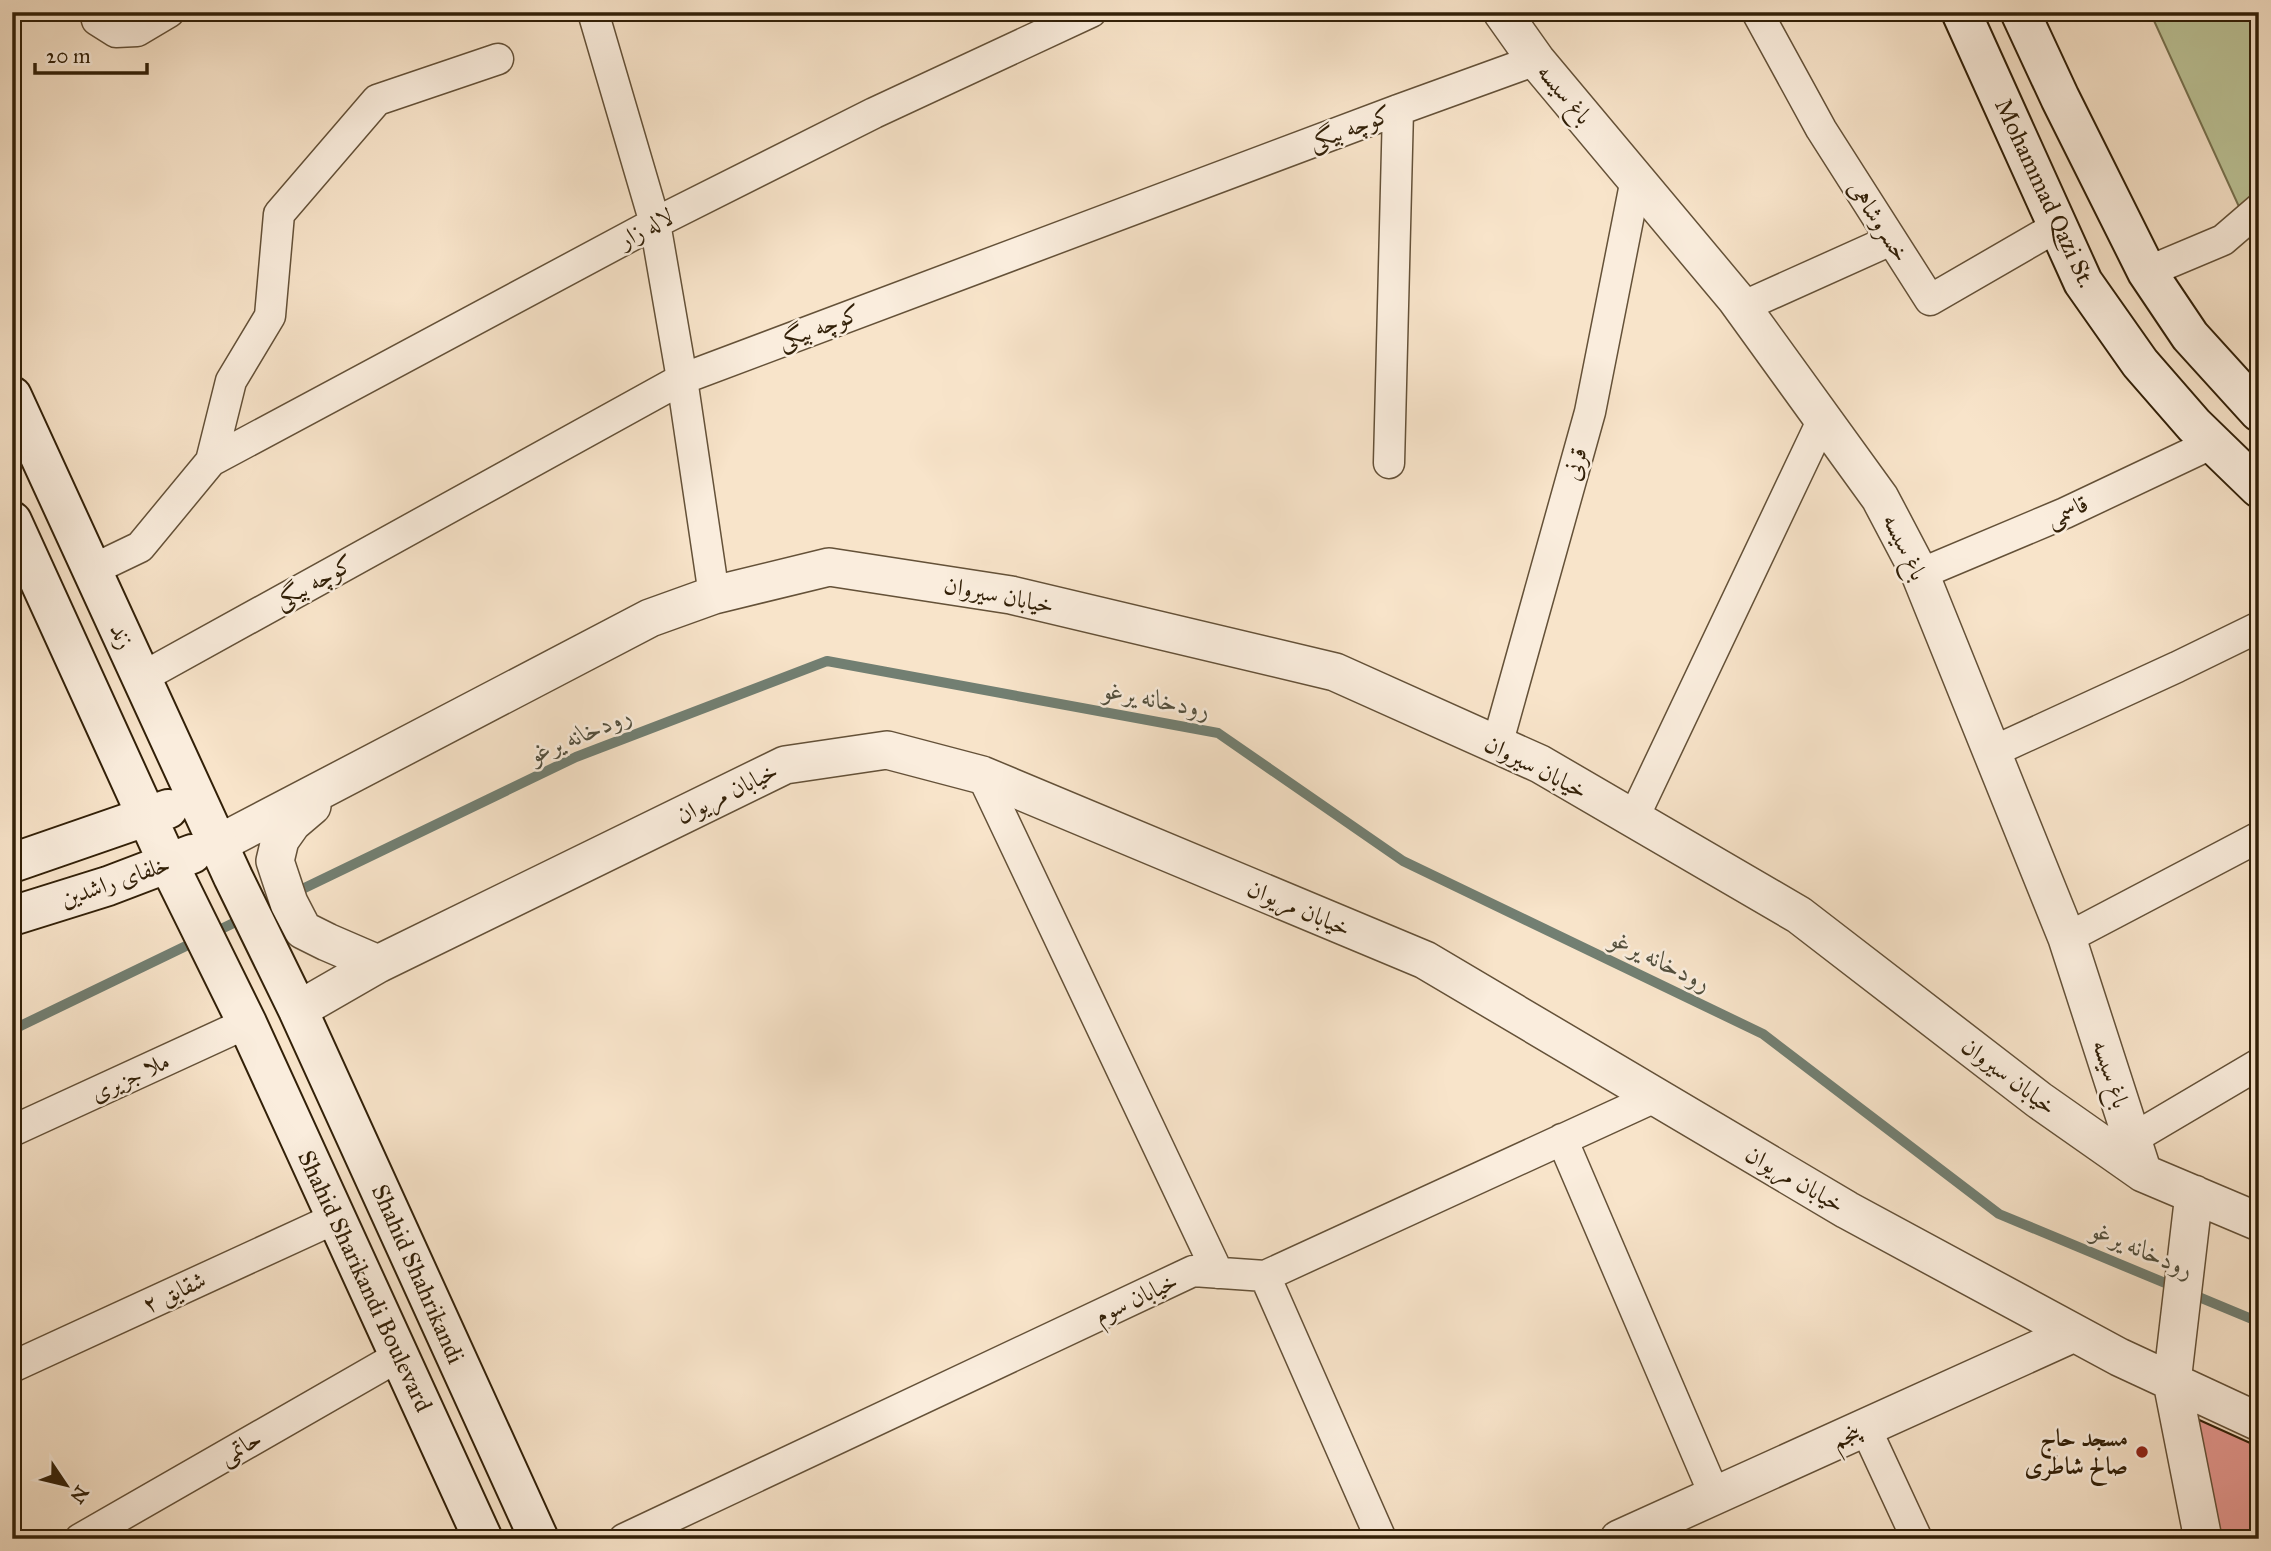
<svg xmlns="http://www.w3.org/2000/svg" width="2271" height="1551" font-family="'IM FELL Great Primer',Amiri,serif">
<style>
.green{fill:#bcc498;stroke:#777250;stroke-width:2}
.lines{fill:none;stroke-linecap:round;stroke-linejoin:round}
.stream{stroke:#727f72;stroke-width:10}
.building{fill:#e79891;stroke:#322008;stroke-width:2}
.minor-casing{stroke:#645138;stroke-width:33}
.tertiary-casing{stroke:#645138;stroke-width:40}
.secondary-casing{stroke:#322008;stroke-width:42}
.minor{stroke:#faeddd;stroke-width:30}
.tertiary{stroke:#faeddd;stroke-width:37}
.secondary{stroke:#faeddd;stroke-width:38}
.poi-dot{fill:#8f2418;stroke:#faeddd;stroke-width:2.5}
.labels{text-anchor:middle;stroke-width:5;stroke-linejoin:round;paint-order:stroke}
.street-label{font-size:24px;fill:#322008;stroke:#faeddd}
.poi-label{font-size:24px;font-weight:bold;fill:#322008;stroke:#faeddd;text-anchor:end}
.water-label{font-size:26px;font-style:italic;fill:#524f3d;stroke:#faeddd}
</style>
<rect width="100%" height="100%" fill="#f8e4ca"/>
<filter id="stains"><feTurbulence type="fractalNoise" baseFrequency=".00286" numOctaves="4"/><feColorMatrix values="0 0 0 0 .2 0 0 0 0 .09 0 0 0 0 .02 0 0 0 .5 -.17"/></filter>
<radialGradient id="worn" r=".72"><stop offset=".6" stop-color="#630" stop-opacity="0"/><stop offset="1" stop-color="#630" stop-opacity=".3"/></radialGradient>
<path class="green" d="M2150,12H2259V209L2246,222Z"/>
<g class="lines">
<path class="stream" d="M292,894L576,757L827,661L1218,733L1403,861L1763,1034L1999,1214L2259,1322
M12,1030L246,917"/>
</g>
<path class="building" d="M2186,1414L2259,1447V1539H2210Z"/>
<g class="lines">
<defs>
<path id="minor" d="M95,12L97,20L116,32L137,31L169,12
M593,12L655,223L682,379L714,595
M1757,12L1821,129L1930,300L2058,226
M2147,272L2223,240L2259,209
M1742,307L1891,240
M211,461L655,223L874,113L1091,12
M1389,463L1398,110
M92,570L140,547L211,461L231,381L270,316L279,214L377,100L498,59
M1920,574L2065,513L2213,443
M141,678L682,379L1398,110L1536,60
M1497,745L1590,412L1636,179
M1992,752L2177,667L2259,627
M982,775L1218,1273
M1633,819L1823,419
M2067,938L2259,837
M12,1131L247,1023
M1562,1139L1715,1496
M2132,1139L2259,1064
M1265,1276L1381,1539
M12,1367L336,1218
M1865,1427L1917,1539
M80,1539L399,1356
M624,1539L1193,1271L1265,1276L1655,1097"/>
<path id="tertiary" d="M1502,12L1536,60L1736,299L1880,498L1920,574L2067,938L2143,1173
M312,806L292,823L280,840L275,861L289,903L303,930L327,942L378,964
M218,844L650,618L714,595L829,567L1011,595L1335,672L1540,764L1799,915L2039,1100L2143,1173L2259,1222
M298,1010L378,964L785,765L887,750L982,775L1425,960L1847,1210L2119,1357L2259,1422
M2194,1194L2172,1382L2203,1539
M1619,1539L2074,1333"/>
<path id="secondary" d="M1961,12L2083,282L2140,363L2194,425L2259,488
M2020,12L2060,98L2147,272L2190,336L2259,412
M12,396L233,877L298,1010L539,1539
M12,521L168,863L247,1023L483,1539
M12,863L168,809
M12,916L108,886L192,854"/>
</defs>
<use href="#minor" class="minor-casing"/>
<use href="#tertiary" class="tertiary-casing"/>
<use href="#secondary" class="secondary-casing"/>
<use href="#minor" class="minor"/>
<use href="#tertiary" class="tertiary"/>
<use href="#secondary" class="secondary"/>
</g>
<circle class="poi-dot" cx="2142" cy="1452" r="7"/>
<g class="labels">
<g class="street-label">
<text transform="translate(1565 94) rotate(50)" y="8">باغ سیسه</text>
<text transform="translate(1350 128) rotate(-21)" y="8">کوچه بیگی</text>
<text transform="translate(2045 193) rotate(65)" y="8">Mohammad Qazi St.</text>
<text transform="translate(1879 221) rotate(57)" y="8">خسروشاهی</text>
<text transform="translate(646 228) rotate(-28)" y="8">لاله زار</text>
<text transform="translate(819 327) rotate(-21)" y="8">کوچه بیگی</text>
<text transform="translate(1575 464) rotate(-75)" y="8">قرنی</text>
<text transform="translate(2067 511) rotate(-24)" y="8">قاسمی</text>
<text transform="translate(1905 547) rotate(64)" y="8">باغ سیسه</text>
<text transform="translate(314 582) rotate(-29)" y="8">کوچه بیگی</text>
<text transform="translate(999 595) rotate(11)" y="8">خیابان سیروان</text>
<text transform="translate(122 636) rotate(65)" y="8">زند</text>
<text transform="translate(1536 767) rotate(27)" y="8">خیابان سیروان</text>
<text transform="translate(727 793) rotate(-26)" y="8">خیابان مریوان</text>
<text transform="translate(115 881) rotate(-19)" y="8">خلفای راشدین</text>
<text transform="translate(1299 908) rotate(23)" y="8">خیابان مریوان</text>
<text transform="translate(2111 1074) rotate(72)" y="8">باغ سیسه</text>
<text transform="translate(2009 1076) rotate(37)" y="8">خیابان سیروان</text>
<text transform="translate(130 1077) rotate(-25)" y="8">ملا جزیری</text>
<text transform="translate(1795 1179) rotate(30)" y="8">خیابان مریوان</text>
<text transform="translate(418 1274) rotate(66)" y="8">Shahid Shahrikandi</text>
<text transform="translate(365 1281) rotate(65)" y="8">Shahid Sharikandi Boulevard</text>
<text transform="translate(174 1292) rotate(-25)" y="8">شقایق ۲</text>
<text transform="translate(1136 1298) rotate(-25)" y="8">خیابان سوم</text>
<text transform="translate(1846 1436) rotate(-24)" y="8">پنجم</text>
<text transform="translate(240 1447) rotate(-30)" y="8">حاتمی</text>
</g>
<g class="poi-label">
<text x="2128" y="1446">مسجد حاج<tspan x="2128" dy="28">صالح شاطری</tspan></text>
</g>
<g class="water-label">
<text transform="translate(1157 699) rotate(11)" y="9">رودخانه یرغو</text>
<text transform="translate(580 734) rotate(-23)" y="9">رودخانه یرغو</text>
<text transform="translate(1661 960) rotate(26)" y="9">رودخانه یرغو</text>
<text transform="translate(2143 1249) rotate(23)" y="9">رودخانه یرغو</text>
</g>
</g>
<rect width="2271" height="1551" fill="none" stroke="#f8e4ca" stroke-width="42"/>
<rect x="14" y="14" width="2243" height="1523" fill="none" stroke="#322008" stroke-width="3.5"/>
<rect x="21" y="21" width="2229" height="1509" fill="none" stroke="#322008" stroke-width="2"/>
<g transform="translate(66 1485) rotate(125)" stroke="#faeddd" stroke-width="5" paint-order="stroke">
<path d="M0-5L12 26L0 18L-12 26Z" fill="#322008"/>
<text y="-10" font-size="19" font-weight="bold" text-anchor="middle" fill="#322008">N</text>
</g>
<path d="M35 63v10h112v-10" fill="none" stroke="#322008" stroke-width="3.5"/>
<text x="46" y="63" font-size="21" fill="#322008" stroke="#faeddd" stroke-width="5" paint-order="stroke">20 m</text>
<rect width="100%" height="100%" filter="url(#stains)"/>
<rect width="100%" height="100%" fill="url(#worn)"/>
</svg>
